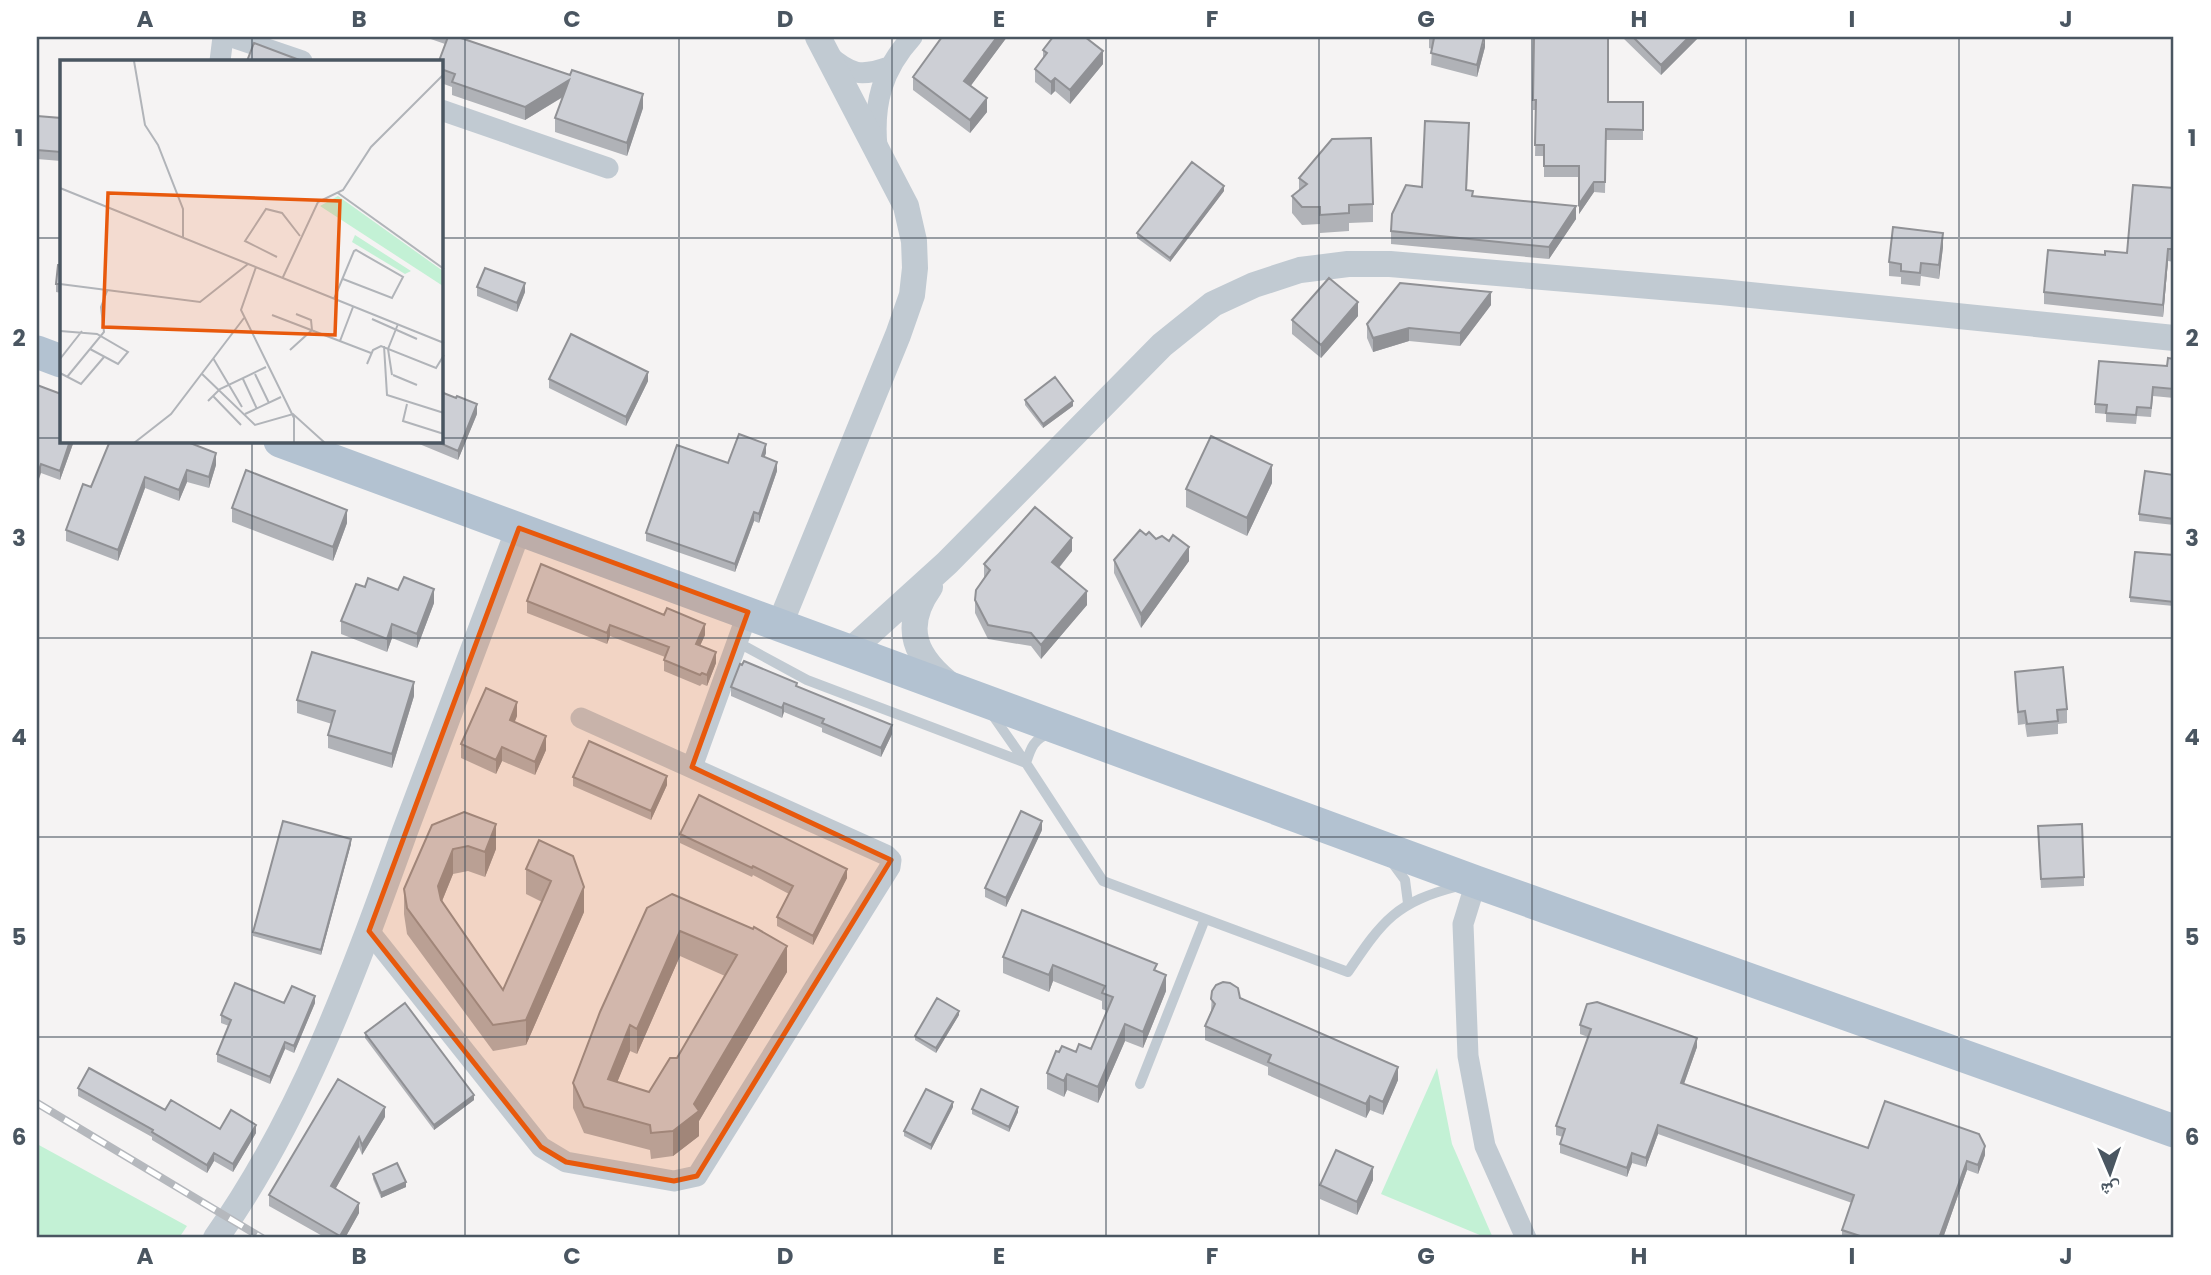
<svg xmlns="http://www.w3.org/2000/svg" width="2211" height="1275" font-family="Poppins,'Noto Naskh Arabic',sans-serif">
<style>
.green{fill:#c3f1d5}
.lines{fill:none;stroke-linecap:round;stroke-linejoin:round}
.service{stroke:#c1cad2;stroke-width:10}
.minor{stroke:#c1cad2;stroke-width:21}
.tertiary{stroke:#c1cad2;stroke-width:26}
.primary{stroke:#b3c2d1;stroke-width:33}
.rail-casing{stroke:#b5b8bd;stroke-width:8}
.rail{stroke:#fff;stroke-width:5;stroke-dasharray:16;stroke-linecap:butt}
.wall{fill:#b0b2b7;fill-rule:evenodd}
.shaded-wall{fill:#909195}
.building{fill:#cdcfd5;stroke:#909195;stroke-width:2;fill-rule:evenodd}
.marked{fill:#e8590c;fill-opacity:0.2;stroke:#e8590c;stroke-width:5;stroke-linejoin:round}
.grid{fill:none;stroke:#4a5661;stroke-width:2;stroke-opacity:0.55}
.inset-road{fill:none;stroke:#b1b4b9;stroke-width:2}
.view{fill:#e8590c;fill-opacity:0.15;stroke:#e8590c;stroke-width:3.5}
.inset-edge{fill:none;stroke:#4a5661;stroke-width:3.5}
.neatline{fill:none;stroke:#4a5661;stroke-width:2.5}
.grid-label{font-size:23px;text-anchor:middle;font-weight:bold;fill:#4a5661}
</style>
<rect width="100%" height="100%" fill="#f5f3f3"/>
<path class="green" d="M1437,1068L1452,1144L1493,1238H1487L1381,1194Z
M37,1144L187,1226L179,1238H37Z"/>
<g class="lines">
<path class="service" d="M737,642L807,680L1026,763C1031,747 1034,739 1050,733
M991,713L1026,763L1103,881L1348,972C1383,920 1396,902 1459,886
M1391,861L1405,880L1408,903
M1140,1084L1205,919"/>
<path class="minor" d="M232,37L302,61
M828,55C851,75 861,77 889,67
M220,61L223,37
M441,110L608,168
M877,147C873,104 882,70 912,37
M692,767L748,612
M1476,882L1463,924L1468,1056L1485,1146L1526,1238
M369,931L541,1147L566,1162L674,1181L697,1176L890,867L891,860L886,855L581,718"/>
<path class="tertiary" d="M930,587C901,628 915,658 953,687
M780,624L898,335L912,295L915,268L914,241L906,206L818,37
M851,650L947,563L1162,345L1213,304L1254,285L1300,270L1348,264H1390L1721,292L2174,338
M216,1238C303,1115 354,972 405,831C442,730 480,629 519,528"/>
<path class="primary" d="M37,352L61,361
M280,441L1476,882L2174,1131"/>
<defs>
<path id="rail" d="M37,1103L262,1238"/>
</defs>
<use href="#rail" class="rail-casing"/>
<use href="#rail" class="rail"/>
</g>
<path class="wall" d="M425,37H458L643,108L627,156L555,132V118L563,97L525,120L452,95V87L441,83V61L445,44Z
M942,37H1007L970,86L987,112L970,133L913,90V77Z
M1429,37L1485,47L1477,77L1431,65L1432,49L1429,48Z
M1534,37L1608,102H1643V140H1606L1605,193L1594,192L1579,214V177H1544V156H1535L1536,110H1533Z
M1622,37H1699L1661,75Z
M1043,50L1103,64L1070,104L1055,91L1051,95L1035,82V69L1043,59Z
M37,116L61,118V161L37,159Z
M1469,136L1467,190L1473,197L1576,219L1549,259L1391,244V231L1422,187Z
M1299,178L1373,204V222L1349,223V231L1320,233V224L1302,225L1292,213V196L1299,190Z
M2174,188V262L2168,261L2163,317L2044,304V292L2105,255L2127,253Z
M1224,191L1170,262L1137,238V233Z
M1943,247L1939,279L1921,276L1920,286L1901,284V277L1889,276V262Z
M61,265V293L56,292V284Z
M477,287L525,292L517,312L477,296Z
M1491,305L1460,346L1409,341L1373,352L1367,338V324Z
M1358,316L1321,358L1292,334V320Z
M2174,359V398L2153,396L2151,417L2137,416L2136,424L2106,422V414L2095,413V404L2167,366Z
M549,379L648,381L626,426L549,388Z
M37,385L61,441H74L60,480L41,473Z
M1025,400L1073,406L1043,428L1025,405Z
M477,414L458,460L412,441H441Z
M766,453L764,457L777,471L759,523L754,521L735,572L646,541V533L728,463Z
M216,465L209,488L187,482L179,501L145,488L118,561L66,541V530L91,487Z
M2174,475V525L2139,521V514Z
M1272,483L1247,536L1186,507V489Z
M232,508L347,523L333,561L232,522Z
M1146,535L1156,539L1169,541L1189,561L1141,628L1114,573V560Z
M1072,551L1059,568L1087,605L1041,659L1031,646L988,639L975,613V600L984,578V564Z
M2174,555V606L2130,602V597Z
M365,587L434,603L417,648L392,638L387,652L341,634V621Z
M527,601L705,635L700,645L716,663L707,686L702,684L700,686L664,671V660L665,657L610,636L607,644L527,613Z
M2015,672L2067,709V723L2058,724V734L2027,737L2025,724L2018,725Z
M731,687H797L892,734L881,757L822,732V728L784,712L782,718L731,696Z
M414,696L392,768L328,748V735L332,724L297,713V700Z
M517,716L514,722L546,750L535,775L502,761L496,774L461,758V744Z
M573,777L667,785L651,820L573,786Z
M432,825L496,849L485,877L468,871L453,874L442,901L503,990L542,902L526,894V869L539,840L584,912L526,1045L493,1051L407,934L404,914V889Z
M1042,830L1006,907L985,897V888Z
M680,834L847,878L813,945L777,926V917L789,894L753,875L752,877L680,843Z
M2038,835L2084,877V886L2041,888Z
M351,844L321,955L253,936V932Z
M647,908L787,972L699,1121V1136L673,1156L651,1159L650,1150L584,1133L573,1108V1083ZM680,956L725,976L677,1058L649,1092L617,1082L630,1051L637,1054Z
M1003,957L1157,972L1166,991L1143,1048L1125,1041L1098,1103L1067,1090L1064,1097L1047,1089V1073L1059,1052H1076L1091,1049L1107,1011L1102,1009V1001L1053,981L1049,992L1003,973Z
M1212,991L1240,998L1398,1080L1383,1115L1370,1110L1366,1118L1268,1075V1067L1205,1040V1026L1211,1011Z
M284,1003H315L294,1053L285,1049L270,1084L217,1062V1054L229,1026L221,1023V1015Z
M959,1015L936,1053L915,1040V1036Z
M1580,1025L1697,1047L1684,1084L1868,1148L1985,1155L1978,1174L1967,1170L1943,1238H1842V1230L1852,1203L1658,1134L1646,1167L1632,1163L1627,1177L1560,1153V1144L1563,1137L1556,1135V1126L1588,1037L1580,1034Z
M365,1033L474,1100L434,1130L365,1038Z
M78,1088L165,1110L220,1129L256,1133L233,1172L214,1161L207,1173L152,1140V1137L78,1096Z
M953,1107L931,1150L904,1136V1131Z
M972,1109L1018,1112L1009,1132L972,1114Z
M385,1117L362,1155L359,1147L335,1189L359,1213L345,1238H326L269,1206V1195Z
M373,1174L406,1187L381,1198L373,1179Z
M1373,1180L1357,1215L1320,1199V1185Z"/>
<path class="shaded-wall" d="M997,37H1007L964,95V81Z
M1485,37V47L1477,77V65Z
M1689,37H1699L1661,75V65Z
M1103,51V64L1070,104V90Z
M1055,78V91L1051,95V82Z
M569,80V93L525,120V107Z
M643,94V108L627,156V143Z
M987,98V112L970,133V120Z
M1594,182V192L1579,214V204Z
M1224,186V191L1170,262V258Z
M1576,206V219L1549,259V247Z
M1943,233V247L1939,279V265Z
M2168,249V261L2163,317V305Z
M525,283V292L517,312V303Z
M1491,292V305L1460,346V333Z
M1358,302V316L1321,358V345Z
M1409,328V341L1373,352V338Z
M648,372V381L626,426V417Z
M1073,401V406L1043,428V424Z
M477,404V414L458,460V451Z
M70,441H74L60,480V471Z
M766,444V453L762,465V456Z
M216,453V465L209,488V477Z
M777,462V471L759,523V514Z
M41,464V473L37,485V476Z
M1272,465V483L1247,536V518Z
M187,470V482L179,501V490Z
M145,477V488L118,561V550Z
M347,510V523L333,561V547Z
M754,512V521L735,572V564Z
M1072,538V551L1052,576V562Z
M1189,547V561L1141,628V614Z
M434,589V603L417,648V634Z
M1087,591V605L1041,659V645Z
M392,624V638L387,652V639Z
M705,624V635L696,655V644Z
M610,625V636L607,644V633Z
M716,652V663L707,686V675Z
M414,682V696L392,768V754Z
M517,702V716L510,734V720Z
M784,703V712L782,718V708Z
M892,725V734L881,757V748Z
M546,736V750L535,775V762Z
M502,747V761L496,774V760Z
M667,776V785L651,820V811Z
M1042,821V830L1006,907V898Z
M496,824V849L485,877V852Z
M351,839V844L321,955V950Z
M453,849V874L438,911V886Z
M847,869V878L813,945V936Z
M584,887V912L526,1045V1020Z
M680,931V956L637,1054V1029Z
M787,946V972L699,1121V1136L673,1156V1131L694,1104Z
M1053,965V981L1049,992V975Z
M1166,975V991L1143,1048V1032Z
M315,996V1003L294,1053V1046Z
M959,1011V1015L936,1053V1048Z
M1125,1024V1041L1098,1103V1087Z
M630,1025V1051L608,1105V1079Z
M1697,1038V1047L1681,1092V1083Z
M285,1042V1049L270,1084V1077Z
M1398,1067V1080L1383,1115V1102Z
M1067,1074V1090L1064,1097V1081Z
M474,1095V1100L434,1130V1125Z
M1370,1096V1110L1366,1118V1104Z
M953,1102V1107L931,1150V1145Z
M385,1107V1117L362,1155V1145Z
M1018,1107V1112L1009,1132V1127Z
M256,1125V1133L233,1172V1164Z
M1658,1125V1134L1646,1167V1158Z
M359,1137V1147L331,1197V1186Z
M1985,1146V1155L1978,1174V1165Z
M214,1153V1161L207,1173V1165Z
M1632,1153V1163L1627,1177V1168Z
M1967,1161V1170L1943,1238H1939Z
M1373,1167V1180L1357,1215V1202Z
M406,1182V1187L381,1198V1193Z
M359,1203V1213L345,1238H340V1236Z"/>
<path class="building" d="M448,37H458L570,75L572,70L643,94L627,143L555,118L569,80L525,107L452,82L455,74L441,69V61H439Z
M942,37H997L964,81L987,98L970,120L913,77Z
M1053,37H1085L1103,51L1070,90L1055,78L1051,82L1035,69L1047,53L1043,50Z
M1429,37H1484L1477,65L1431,53L1434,38Z
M1534,37H1608V102H1643V130L1606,129L1605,182H1594L1579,204V166H1544V145H1535L1536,100H1533Z
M1633,37H1689L1661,65Z
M254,43L302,61H247Z
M37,116L61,118V152L37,150Z
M1425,121L1469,123L1466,190L1473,191L1472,196L1576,206L1549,247L1391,231L1392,214L1406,185L1422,187Z
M1371,138L1373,204L1349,205V213L1320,215V207H1302L1292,196L1307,184L1299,178L1332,139Z
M1192,162L1224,186L1170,258L1137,233Z
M2133,185L2174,188V249H2168L2163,305L2044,292L2048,250L2105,255V251L2127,253Z
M1893,227L1943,233L1939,265L1921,263L1920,273L1901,271V264L1889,262Z
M58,265H61V284H56Z
M485,268L525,283L517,303L477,287Z
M1329,278L1358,302L1321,345L1292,320Z
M1400,283L1491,292L1460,333L1409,328L1373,338L1367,324Z
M571,334L648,372L626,417L549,379Z
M2168,358L2174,359V389L2153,387L2151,408L2137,407L2136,415L2106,413L2107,405L2095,404L2099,361L2167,366Z
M1055,377L1073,401L1043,424L1025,400Z
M37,385L61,394V441H70L60,471L41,464L37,476Z
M441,392L456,398L457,396L477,404L458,451L435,441H441Z
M739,434L766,444L762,456L777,462L759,514L754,512L735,564L646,533L677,445L728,463Z
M1211,436L1272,465L1247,518L1186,489Z
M110,441H185L216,453L209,477L187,470L179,490L145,477L118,550L66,530L83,484L91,487Z
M246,470L347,510L333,547L232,508Z
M2145,471L2174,475V519L2139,514Z
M1035,507L1072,538L1052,562L1087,591L1041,645L1031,633L988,625L975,600L976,590L990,570L984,564Z
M1140,530L1146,535L1149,532L1156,539L1162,536L1169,541L1173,535L1189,547L1141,614L1114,560Z
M2135,552L2174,555V602L2130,597Z
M541,564L664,615L667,608L705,624L696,644L716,652L707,675L702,673L700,675L664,660L669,647L610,625L607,633L527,601Z
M404,577L434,589L417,634L392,624L387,639L341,621L356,584L365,587L368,578L398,590Z
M312,652L414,682L392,754L328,735L335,711L297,700Z
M744,661L797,683L796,686L892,725L881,748L822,723L824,719L784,703L782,708L731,687L740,664L742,665Z
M2063,667L2067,709L2057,710L2058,721L2027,724L2025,711L2018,712L2015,672Z
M486,688L517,702L510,720L546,736L535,762L502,747L496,760L461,744Z
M589,741L667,776L651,811L573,777Z
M699,795L847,869L813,936L777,917L793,886L753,866L752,868L680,834Z
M1021,811L1042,821L1006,898L985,888Z
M464,812L496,824L485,852L468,846L453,849L438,886L441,900L503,990L551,881L526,869L539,840L573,856L584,887L526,1020L493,1025L407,908L404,889L432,825Z
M283,821L351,839L321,950L253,932Z
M2082,824L2084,877L2041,879L2038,826Z
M672,894L753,929L754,927L787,946L694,1104L699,1111L673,1131L651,1133L650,1125L584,1107L573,1083L600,1012L647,908ZM680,931L737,955L677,1058H670L649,1092L608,1079L630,1025L637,1029Z
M1022,910L1157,964L1154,970L1166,975L1143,1032L1125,1024L1098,1087L1067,1074L1064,1081L1047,1073L1056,1051L1059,1052L1062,1046L1076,1052L1079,1044L1091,1049L1113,997L1102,993L1105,986L1053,965L1049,975L1003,957Z
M1223,982L1230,983L1238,988L1240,998L1398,1067L1383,1102L1370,1096L1366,1104L1268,1062L1271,1055L1205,1026L1215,1004L1211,999L1212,991L1216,985Z
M235,983L284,1003L292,986L315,996L294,1046L285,1042L270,1077L217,1054L231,1020L221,1015Z
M937,998L959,1011L936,1048L915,1036Z
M1597,1002L1697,1038L1681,1083L1868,1148L1885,1101L1979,1134L1985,1146L1978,1165L1967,1161L1939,1238H1866L1842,1230L1854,1195L1658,1125L1646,1158L1632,1153L1627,1168L1560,1144L1565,1129L1556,1126L1591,1029L1580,1025L1587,1004Z
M405,1003L474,1095L434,1125L365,1033Z
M89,1068L165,1110L171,1100L220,1129L231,1110L256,1125L233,1164L214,1153L207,1165L152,1132L153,1130L78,1088Z
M338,1079L385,1107L362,1145L359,1137L331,1186L359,1203L340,1236L269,1195Z
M926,1089L953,1102L931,1145L904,1131Z
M981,1089L1018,1107L1009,1127L972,1109Z
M1336,1150L1373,1167L1357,1202L1320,1185Z
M397,1163L406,1182L381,1193L373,1174Z"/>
<path class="marked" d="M519,528L748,612L692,767L891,860L697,1176L674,1181L566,1162L541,1147L369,931Z"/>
<path class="grid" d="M252,37V61M465,37V1238M679,37V1238M892,37V1238M1106,37V1238M1319,37V1238M1532,37V1238M1746,37V1238M1959,37V1238M37,238H61M441,238H2174M37,438H61M441,438H2174M252,441V1238M37,638H2174M37,837H2174M37,1037H2174"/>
<g transform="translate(60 60)">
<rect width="383" height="383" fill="#f5f3f3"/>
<path d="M278,136L383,211V226L260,146ZM295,175L351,211L345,214L292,182Z" fill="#c3f1d5"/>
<path class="inset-road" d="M74,1L85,65L98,85L123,149V177M0,128L384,283M278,133L384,209M217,197L185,181L206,149L222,153L240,176M196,207L181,250L234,358V383M223,217L258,142L283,130L311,87L384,14M0,224L140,242L188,204M274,239L294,191L296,190L343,217L332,238L283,219M212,255L311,293M312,259L357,279M0,271L37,274L68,292L58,304L30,289M280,281L293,247M324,286L327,335L384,353M230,290L252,270L251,260L236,254M153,298L182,347M0,299L22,271M307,304L313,290L321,286L376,308L384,295M0,313L21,324L44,297M141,313L195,365L233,354L265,383M195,314L209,343M332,315L328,289L338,264M333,315L357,325M7,317L44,272L41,247L47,231M183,319L197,349M153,336L181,365M148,341L160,329L206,307M347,344L343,361L384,374M185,354L221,337M74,383L111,354L184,258"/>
<path class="view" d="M48,133L280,141L275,275L43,267Z"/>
<rect width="383" height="383" class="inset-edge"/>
</g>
<rect width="2211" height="1275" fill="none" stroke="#ffffff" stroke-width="77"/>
<g transform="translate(2110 1173) rotate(178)" stroke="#ffffff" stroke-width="5" paint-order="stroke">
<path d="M0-5L12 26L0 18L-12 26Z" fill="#4a5661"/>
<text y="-10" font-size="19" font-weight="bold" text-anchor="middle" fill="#4a5661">ش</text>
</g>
<rect x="38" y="38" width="2134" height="1198" class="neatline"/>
<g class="grid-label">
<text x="145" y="27">A</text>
<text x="359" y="27">B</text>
<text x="572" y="27">C</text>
<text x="785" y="27">D</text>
<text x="999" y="27">E</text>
<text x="1212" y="27">F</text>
<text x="1426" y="27">G</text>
<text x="1639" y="27">H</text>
<text x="1852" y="27">I</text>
<text x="2066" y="27">J</text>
<text x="19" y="146">1</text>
<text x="2192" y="146">1</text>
<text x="19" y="346">2</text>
<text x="2192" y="346">2</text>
<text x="19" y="546">3</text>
<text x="2192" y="546">3</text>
<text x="19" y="745">4</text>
<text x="2192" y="745">4</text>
<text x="19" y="945">5</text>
<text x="2192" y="945">5</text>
<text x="19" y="1145">6</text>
<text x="2192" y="1145">6</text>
<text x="145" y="1264">A</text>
<text x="359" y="1264">B</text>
<text x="572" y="1264">C</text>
<text x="785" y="1264">D</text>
<text x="999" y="1264">E</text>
<text x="1212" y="1264">F</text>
<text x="1426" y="1264">G</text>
<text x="1639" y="1264">H</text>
<text x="1852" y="1264">I</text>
<text x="2066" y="1264">J</text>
</g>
</svg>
